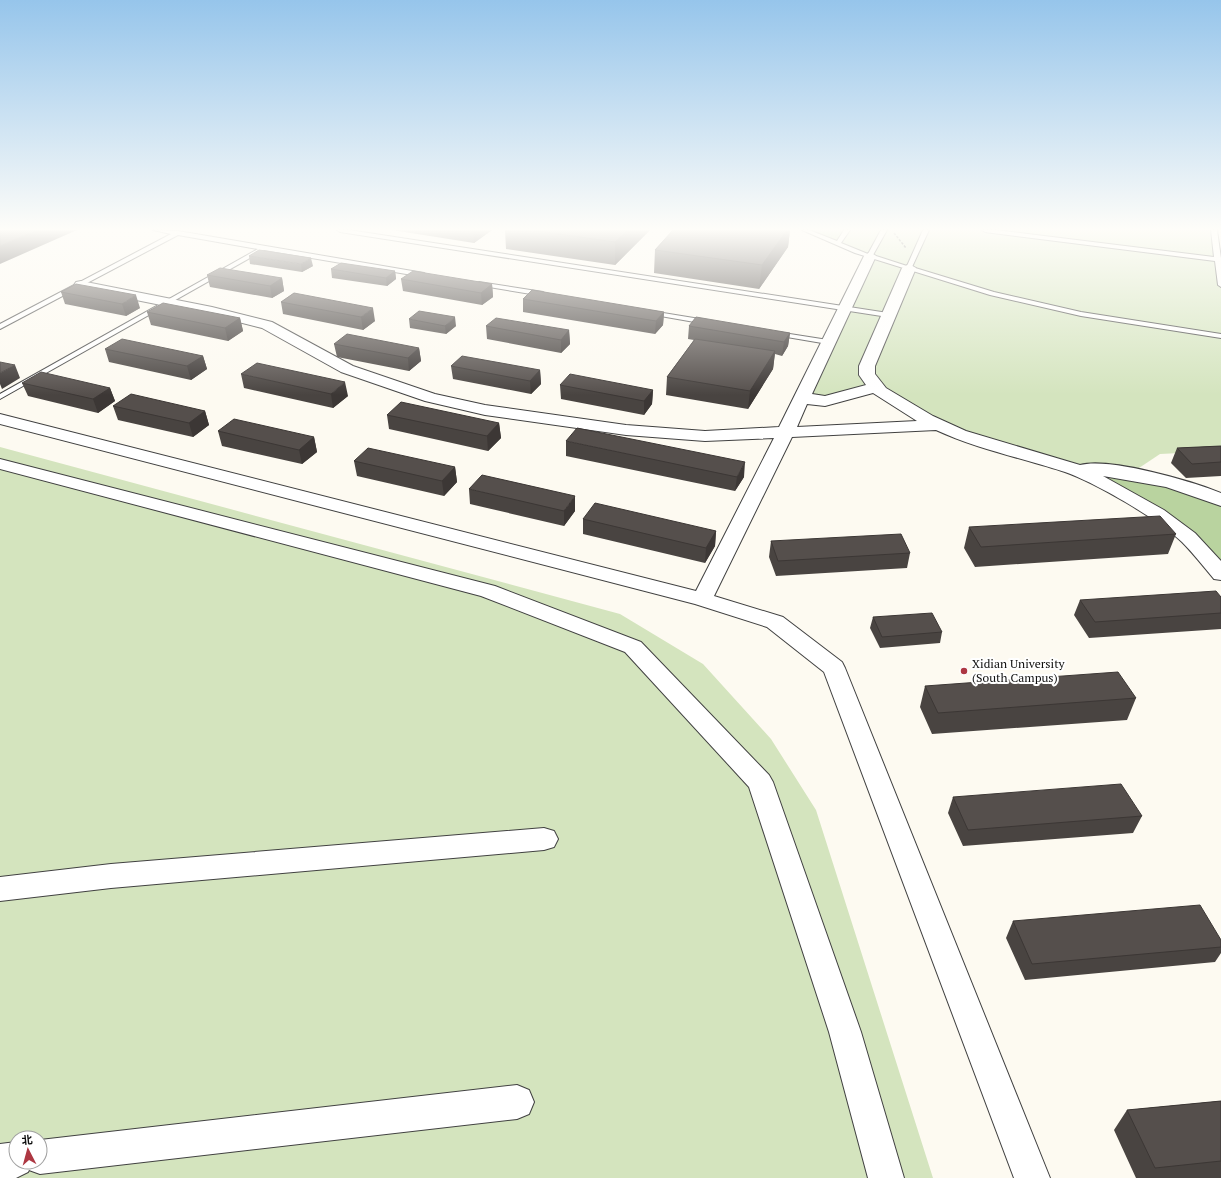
<svg xmlns="http://www.w3.org/2000/svg" width="1221" height="1178" font-family="'PT Serif','Noto Sans SC',serif">
<style>
.green{fill:#d4e4be;fill-rule:evenodd}
.forest{fill:#b9d39f}
.lines{fill:none;stroke-linecap:round;stroke-linejoin:round}
.service-casing{stroke:#414141;stroke-width:2}
.minor-casing{stroke:#414141;stroke-width:2}
.path{stroke:#303030;stroke-width:1.5;stroke-dasharray:2.5 1.5;stroke-linecap:butt}
.service{fill:#fff;fill-rule:evenodd}
.minor{fill:#fff;fill-rule:evenodd}
.wall{fill:#494441}
.shaded-wall{fill:#3c3735}
.building{fill:#554f4c;stroke:#3c3735}
.poi-dot{fill:#ad3742;stroke:#fff;stroke-width:1.5}
.labels{text-anchor:middle;stroke-width:4;stroke-linejoin:round;paint-order:stroke}
.poi-label{font-size:12px;fill:#0e0e0e;stroke:#fff;text-anchor:start}
</style>
<rect width="100%" height="100%" fill="#fdfaf1"/>
<path class="green" d="M847,230H1214L1218,260H1221V451L1160,454L1130,474L1073,469L960,435L880,391L837,399L802,398L870,256L838,244Z
M0,447L620,614L703,664L771,739L816,810L933,1178H0ZM16,1138H40V1162H16Z"/>
<path class="forest" d="M809,230H847L838,244Z
M1073,469L1102,470L1221,500V574L1157,514Z"/>
<g class="lines">
<defs>
<path id="service" d="M153,230L178,231L424,273L427,275L424,277L264,250L0,399V394L258,249L178,235L0,329V324L171,234Z
M337,230H349L888,313L891,315L888,317L340,232Z
M802,230H809L837,241L844,230H850L841,243L868,254L881,230H887L873,255L907,266L923,230H929L912,267L994,292L1081,312L1221,334V338L1081,316L990,295L855,253Z
M982,230H996L1214,257L1211,230H1217L1221,258V287L1218,285L1215,261L985,232Z
M479,282L543,292L546,294L543,296L477,285L476,284Z
M651,311L706,320L709,322L706,324L649,314V312Z
M777,332L828,340L832,342L828,344L775,335V333Z"/>
<path id="minor" d="M870,252L876,256L812,394L825,396L866,385L859,375V366L902,268L909,264L916,268L875,366V374L886,388L933,416L966,431L1080,465C1109,457 1192,481 1221,493V506L1166,487L1103,476L1164,510L1195,533L1221,561V580L1214,579C1203,566 1193,553 1182,542C1158,519 1096,483 1065,472C1022,458 977,449 936,430L792,437L714,596L783,617L842,662L845,668L1050,1178H1014L824,672L767,627L695,604L0,424V414L696,591L774,438L705,441L626,435L485,415L425,401L341,372L262,328L211,315L76,288L74,285L76,282L81,281L212,307L272,322L353,366L435,394L485,405L626,425L705,431L779,427L864,256ZM873,393L917,421L797,427L807,404L825,406Z
M0,459L495,586L641,642L769,775L773,782L861,1032L904,1178H868L829,1032L749,787L625,652L481,596L0,469Z
M544,828L554,831L558,839L554,847L544,850L111,888L0,901V877L111,864Z
M517,1085L529,1090L534,1102L529,1114L517,1119L40,1174L29,1170L28,1172L16,1178H0V1144L16,1142V1162H40V1140Z"/>
</defs>
<use href="#service" class="service-casing"/>
<use href="#minor" class="minor-casing"/>
<path class="path" d="M894,233L906,248"/>
<use href="#service" class="service"/>
<use href="#minor" class="minor"/>
</g>
<path class="wall" d="M392,230H492L474,243Z
M505,230H650L615,265L506,249Z
M673,230H790L788,247L759,289L654,273L655,250Z
M249,256L313,266L302,272L250,264Z
M331,269L395,271L396,279L387,286L332,278Z
M207,275L282,278L284,291L272,298L210,287Z
M401,279L492,284L493,297L482,305L403,291Z
M76,284L140,308L126,316L65,304L61,292Z
M294,293L375,321L363,330L283,314L281,302Z
M523,299L664,312L663,325L655,334L523,312Z
M147,312L240,318L243,331L228,341L151,325Z
M409,319L456,326L446,334L410,328Z
M486,326L569,330L570,344L561,353L487,339Z
M689,326L790,333L788,346L782,356L775,354L773,369L748,409L666,395L667,377L694,340L688,339Z
M334,344L419,348L421,361L409,371L337,357Z
M105,349L203,356L207,369L191,380L109,362Z
M451,366L540,370L541,384L531,394L453,379Z
M241,374L348,396L333,408L244,388Z
M22,383L110,388L115,401L98,413L28,396Z
M560,385L653,390L652,404L644,415L561,399Z
M113,406L205,411L209,425L193,437L118,420Z
M387,415L499,423L501,438L488,451L389,429Z
M218,431L314,437L317,452L302,464L222,446Z
M566,441L744,477L735,491L566,456Z
M1221,446V476L1186,478L1171,463L1177,448Z
M354,461L455,467L457,482L444,496L357,476Z
M469,489L575,511L564,526L470,504Z
M583,519L716,531L715,546L705,563L583,534Z
M969,527L1176,534L1168,554L975,567L964,548Z
M771,541L910,553L907,568L776,576L769,557Z
M1221,597V629L1089,638L1074,615L1080,600Z
M873,617L942,632L940,643L880,648L870,628Z
M925,686L1136,698L1127,720L932,734L920,707Z
M953,797L1142,816L1133,833L963,846L948,813Z
M1013,921L1221,940V953L1215,962L1025,980L1006,938Z
M1221,1101V1178H1136L1114,1130L1127,1110Z"/>
<path class="shaded-wall" d="M37,230H77L0,264V246Z
M473,230H492L474,243Z
M628,230H650L615,265V242Z
M787,230H790L788,247L759,289L762,265Z
M311,258L313,266L302,272L301,264Z
M395,271L396,279L387,286L386,278Z
M282,278L284,291L272,298L270,286Z
M492,284L493,297L482,305L481,293Z
M136,295L140,308L126,316L122,304Z
M373,308L375,321L363,330L361,317Z
M664,312L663,325L655,334L656,321Z
M455,317L456,326L446,334L445,326Z
M240,318L243,331L228,341L225,328Z
M569,330L570,344L561,353V340Z
M790,333L788,346L782,356L784,342Z
M419,348L421,361L409,371L408,358Z
M775,351L773,369L748,409L750,391Z
M203,356L207,369L191,380L187,366Z
M15,365L20,378L2,389L0,384V373Z
M540,370L541,384L531,394L530,381Z
M345,382L348,396L333,408L331,394Z
M110,388L115,401L98,413L93,399Z
M653,390L652,404L644,415V401Z
M205,411L209,425L193,437L189,423Z
M499,423L501,438L488,451L487,436Z
M314,437L317,452L302,464L299,450Z
M745,462L744,477L735,491L737,477Z
M455,467L457,482L444,496L442,481Z
M575,496V511L564,526V511Z
M716,531L715,546L705,563L706,548Z"/>
<path class="building" d="M0,230H37L0,246Z
M530,230H628L615,242Z
M673,230H787L762,265L655,250Z
M259,250L311,258L301,264L249,256Z
M341,263L395,271L386,278L331,269Z
M220,268L282,278L270,286L207,275Z
M413,271L492,284L481,293L401,279Z
M76,284L136,295L122,304L61,292Z
M532,290L664,312L656,321L523,299Z
M294,293L373,308L361,317L281,302Z
M163,303L240,318L225,328L147,312Z
M419,311L455,317L445,326L409,319Z
M696,317L790,333L784,342L689,326Z
M496,318L569,330L561,340L486,326Z
M347,334L419,348L408,358L334,344Z
M122,339L203,356L187,366L105,349Z
M695,339L775,351L750,391L667,377Z
M462,356L540,370L530,381L451,366Z
M0,362L15,365L0,373Z
M257,363L345,382L331,394L241,374Z
M41,372L110,388L93,399L22,383Z
M570,374L653,390L644,401L560,385Z
M131,394L205,411L189,423L113,406Z
M401,402L499,423L487,436L387,415Z
M234,419L314,437L299,450L218,431Z
M577,428L745,462L737,477L566,441Z
M1221,446V462L1192,464L1177,448Z
M368,448L455,467L442,481L354,461Z
M482,475L575,496L564,511L469,489Z
M595,503L716,531L706,548L583,519Z
M1160,516L1176,534L981,547L969,527Z
M901,534L910,553L778,561L771,541Z
M1216,591L1221,597V613L1095,622L1080,600Z
M932,613L942,632L882,637L873,617Z
M1118,672L1136,698L938,713L925,686Z
M1121,784L1142,816L968,830L953,797Z
M1200,905L1221,940V947L1032,964L1013,921Z
M1221,1101V1161L1155,1168L1127,1110Z"/>
<linearGradient id="sky" x2="0" y2="1"><stop stop-color="#96c5eb"/><stop offset="0.58" stop-color="#fefdf9"/><stop offset="1" stop-color="#fefdf9" stop-opacity="0"/></linearGradient>
<rect width="1221" height="395" fill="url(#sky)"/>
<circle class="poi-dot" cx="964" cy="671" r="4"/>
<g class="labels">
<g class="poi-label">
<text x="972" y="668">Xidian University<tspan x="972" dy="14">(South Campus)</tspan></text>
</g>
</g>
<g transform="translate(28 1150) rotate(354)"><circle r="19" fill="#ffffff" stroke="#9f9f9f"/>
<path d="M0-3L7 15L0 10L-7 15Z" fill="#ad3742"/>
<text y="-6" font-size="11" font-weight="bold" text-anchor="middle" fill="#0e0e0e">北</text>
</g>
</svg>
